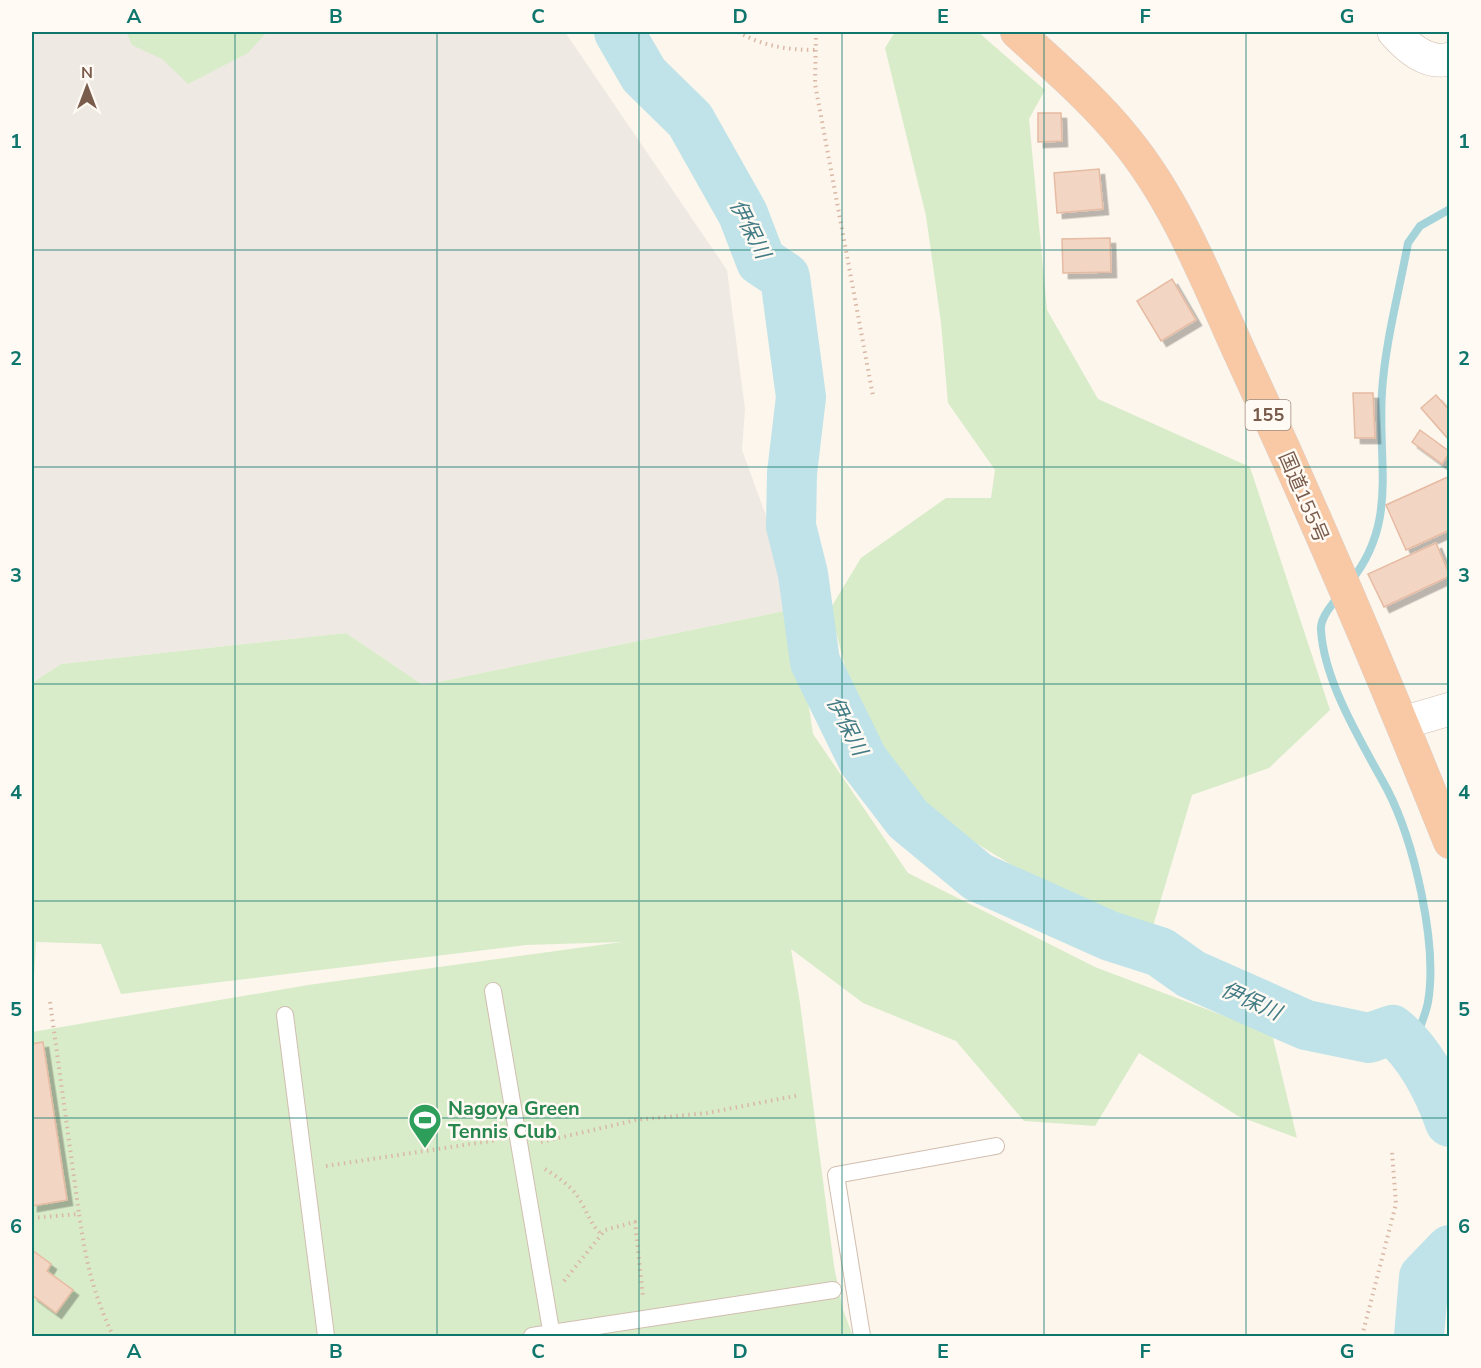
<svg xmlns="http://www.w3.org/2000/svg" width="1481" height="1368" font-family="'Nunito Sans','Noto Sans JP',sans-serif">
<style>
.industrial{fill:#efe9e4}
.green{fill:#d8ecc9}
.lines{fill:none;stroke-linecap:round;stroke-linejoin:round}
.stream{stroke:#a5d3da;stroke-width:8}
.river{stroke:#bfe3e8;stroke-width:50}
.building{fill:#f3d5c3;stroke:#e6bba3;stroke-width:1.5;filter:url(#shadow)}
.service-casing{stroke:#d1beb0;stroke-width:18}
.minor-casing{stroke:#d1beb0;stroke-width:34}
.tertiary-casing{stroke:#d1beb0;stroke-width:34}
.trunk-casing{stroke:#dad1cd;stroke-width:34}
.path{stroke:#d9b8a5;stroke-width:4;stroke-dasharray:1.5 4.5;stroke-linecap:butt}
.service{stroke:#fff;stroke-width:16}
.minor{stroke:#fff;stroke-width:33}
.tertiary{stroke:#fff;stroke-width:33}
.trunk{stroke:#f9c8a4;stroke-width:33}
.grid{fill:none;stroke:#0f766e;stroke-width:1.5;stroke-opacity:0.55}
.labels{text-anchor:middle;stroke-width:5;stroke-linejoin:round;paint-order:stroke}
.shield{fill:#fffaf3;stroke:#a28b7f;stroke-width:1.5}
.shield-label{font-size:18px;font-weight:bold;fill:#7a5c4d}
.street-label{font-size:20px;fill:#7a5c4d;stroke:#fffaf3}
.leisure-label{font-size:20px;font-weight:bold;fill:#27864d;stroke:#fffaf3;text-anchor:start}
.water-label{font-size:21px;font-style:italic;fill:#437c86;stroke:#fffaf3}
.neatline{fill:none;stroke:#0f766e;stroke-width:2}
.grid-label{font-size:20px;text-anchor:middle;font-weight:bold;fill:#0f766e}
</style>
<defs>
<filter id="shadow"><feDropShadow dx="5.5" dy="5.5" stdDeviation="0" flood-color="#0004"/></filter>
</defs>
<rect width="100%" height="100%" fill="#fdf6ec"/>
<path class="industrial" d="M32,32H565L727,270L745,409L742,450L773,535L794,609L423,685L346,633L61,664L32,683Z"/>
<path class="green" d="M126,32H267L248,53L188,84L162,59L132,45Z
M895,32H978L1045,90L1029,119L1047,310L1098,399L1250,467L1330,710L1269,768L1192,795L1150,936L1048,887L943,823L861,728L830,609L861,558L946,498H991L995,470L948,403L941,323L926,216L885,48Z
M794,609L813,734L908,873L1095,967L1272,1034L1297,1138L1238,1116L1139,1053L1095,1126L1024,1121L956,1041L863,1003L791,949L800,1003L834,1266L843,1310L853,1336H32V1032L308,985L622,942L526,945L121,994L101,944L36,942L32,1014V683L61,664L346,633L423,685Z"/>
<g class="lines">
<path class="stream" d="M1350,582C1399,522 1377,462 1382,392C1385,343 1399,292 1408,243L1420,226L1450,209
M1340,594C1333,604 1320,617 1321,630C1324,682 1362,743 1387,789C1414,841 1438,944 1428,1002C1425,1018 1417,1034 1411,1049"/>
<path class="river" d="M619,32L644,75L690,120L743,214L761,261L785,277L801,397L792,473L791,526L803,574L815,662L863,760L908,819L978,877L1110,936L1160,952L1191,974L1306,1025L1369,1038L1392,1030C1419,1051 1439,1090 1450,1122
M1419,1336L1424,1277L1450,1250"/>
</g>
<path class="building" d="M1038,113H1061L1062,141L1038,142Z
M1099,169L1103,209L1057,213L1054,173Z
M1110,238L1111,272L1063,273L1062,239Z
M1172,279L1196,320L1161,341L1137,301Z
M1353,393H1373L1375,438H1355Z
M1436,395L1450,411V441L1421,408Z
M1420,430L1450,452L1442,464L1412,442Z
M1450,476V530L1406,550L1386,505Z
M1436,543L1450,576L1384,607L1368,574Z
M43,1042L67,1200L32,1206V1044Z
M32,1250L51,1264L47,1271L73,1290L56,1313L32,1295Z"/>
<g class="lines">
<defs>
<path id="service" d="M493,991L552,1336
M285,1015L326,1336
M532,1336L833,1290
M862,1336L836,1175L996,1146"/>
<path id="minor" d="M1394,32C1408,48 1427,65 1450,59"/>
<path id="tertiary" d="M1402,723L1450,709"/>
<path id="trunk" d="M1017,32C1054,66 1094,100 1126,140C1179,205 1209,286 1244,362C1317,519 1385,680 1450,842"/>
</defs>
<use href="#service" class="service-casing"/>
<use href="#minor" class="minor-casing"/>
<use href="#tertiary" class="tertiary-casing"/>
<use href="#trunk" class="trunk-casing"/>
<path class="path" d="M738,32C763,46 787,50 816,50
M816,32L815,84L873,396
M50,1002L79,1214
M541,1142L636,1120L707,1113L800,1095
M326,1166L497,1140
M545,1169C559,1178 573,1187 581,1202C588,1214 591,1225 602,1235
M32,1218L79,1214C86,1262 93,1293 113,1336
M564,1281L605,1230L635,1222L643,1297
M1362,1336L1396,1204L1392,1152"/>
<use href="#service" class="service"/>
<use href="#minor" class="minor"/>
<use href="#tertiary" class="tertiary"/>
<use href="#trunk" class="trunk"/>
</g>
<path class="grid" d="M235,32V1336M437,32V1336M639,32V1336M842,32V1336M1044,32V1336M1246,32V1336M32,250H1450M32,467H1450M32,684H1450M32,901H1450M32,1118H1450"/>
<defs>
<symbol id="stadium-pin" viewBox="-11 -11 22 30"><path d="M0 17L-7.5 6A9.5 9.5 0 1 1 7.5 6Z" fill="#2e9e5b" stroke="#fffaf3"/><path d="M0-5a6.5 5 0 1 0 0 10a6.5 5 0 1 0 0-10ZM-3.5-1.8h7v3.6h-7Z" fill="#fff"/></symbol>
</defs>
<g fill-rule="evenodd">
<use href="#stadium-pin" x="406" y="1101" width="38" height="52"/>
</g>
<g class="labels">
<rect class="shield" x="1245.5" y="400" width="45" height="30" rx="4.5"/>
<g class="shield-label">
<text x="1268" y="421">155</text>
</g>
<g class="street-label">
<text transform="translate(1304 497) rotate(67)" y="7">国道155号</text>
</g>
<g class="leisure-label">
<text x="448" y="1115">Nagoya Green<tspan x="448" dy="23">Tennis Club</tspan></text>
</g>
<g class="water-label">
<text transform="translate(750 229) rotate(63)" y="7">伊保川</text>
<text transform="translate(847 726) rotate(63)" y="7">伊保川</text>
<text transform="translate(1251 1001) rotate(24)" y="7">伊保川</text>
</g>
</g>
<rect width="1481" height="1368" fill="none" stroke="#fffaf3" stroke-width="66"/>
<g transform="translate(87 87)" stroke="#fffaf3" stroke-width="4.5" paint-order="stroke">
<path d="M0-4.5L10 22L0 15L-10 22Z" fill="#7a5c4d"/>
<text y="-9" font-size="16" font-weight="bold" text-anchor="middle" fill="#7a5c4d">N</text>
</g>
<rect x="33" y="33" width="1415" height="1302" class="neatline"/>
<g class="grid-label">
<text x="134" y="23">A</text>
<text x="336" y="23">B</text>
<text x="538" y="23">C</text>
<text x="740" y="23">D</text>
<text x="943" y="23">E</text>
<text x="1145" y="23">F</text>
<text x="1347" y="23">G</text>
<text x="16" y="148">1</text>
<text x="1464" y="148">1</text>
<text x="16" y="365">2</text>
<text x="1464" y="365">2</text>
<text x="16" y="582">3</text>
<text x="1464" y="582">3</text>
<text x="16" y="799">4</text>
<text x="1464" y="799">4</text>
<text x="16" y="1016">5</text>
<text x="1464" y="1016">5</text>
<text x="16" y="1233">6</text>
<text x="1464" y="1233">6</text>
<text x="134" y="1358">A</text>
<text x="336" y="1358">B</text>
<text x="538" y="1358">C</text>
<text x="740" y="1358">D</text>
<text x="943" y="1358">E</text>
<text x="1145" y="1358">F</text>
<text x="1347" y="1358">G</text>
</g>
</svg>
